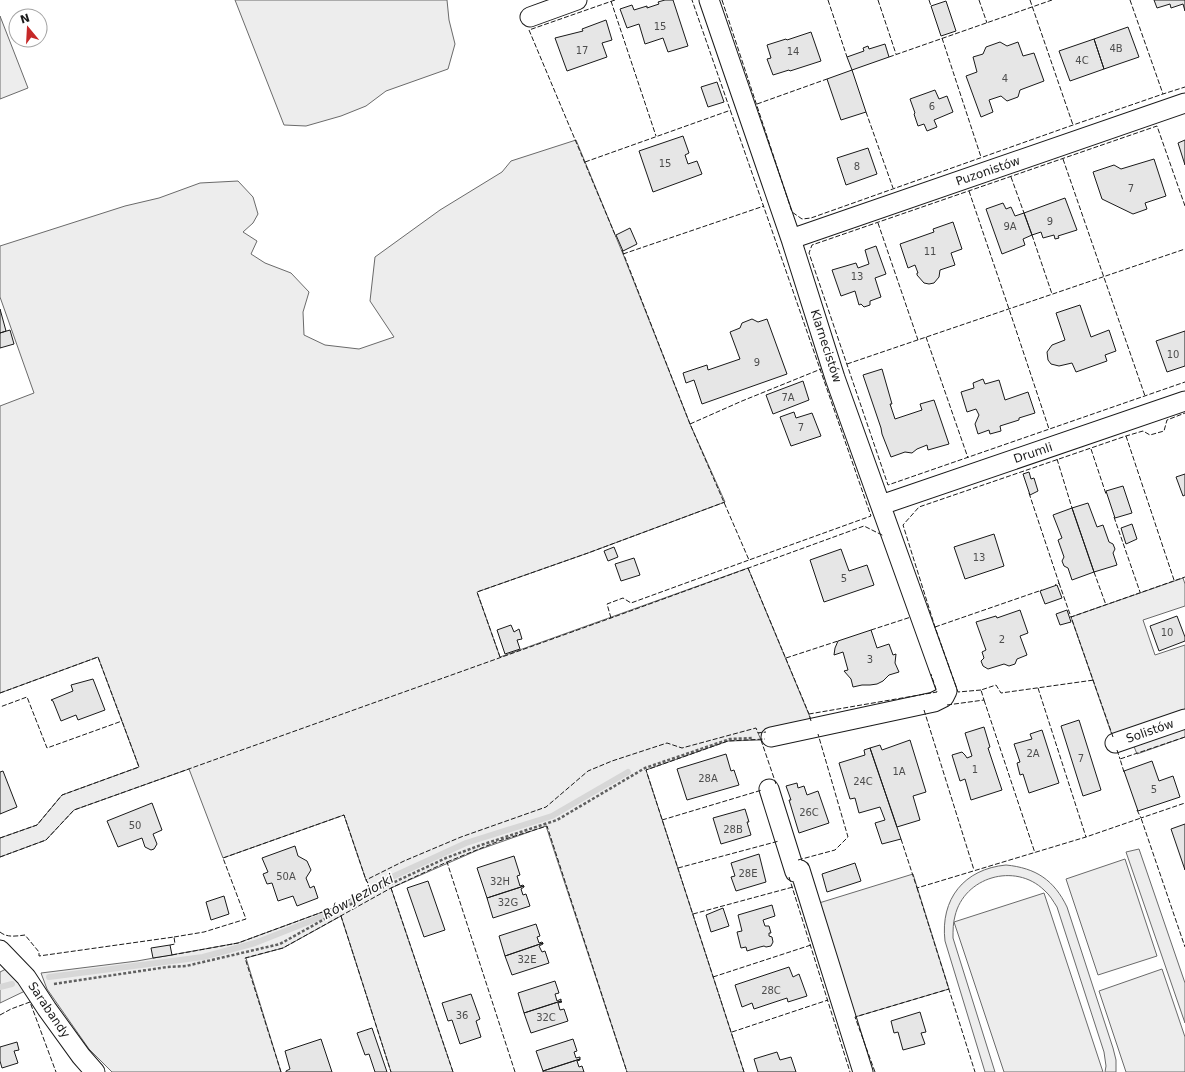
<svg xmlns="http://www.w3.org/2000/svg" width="1185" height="1072" font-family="'DejaVu Sans',sans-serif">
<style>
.green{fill:#ededed;stroke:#6a6a6a}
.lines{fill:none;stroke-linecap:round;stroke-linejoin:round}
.stream{stroke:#d7d7d7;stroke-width:6}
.building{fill:#e6e6e6;stroke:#1a1a1a}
.minor-casing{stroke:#1a1a1a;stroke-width:21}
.path{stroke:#5f5f5f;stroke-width:2.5;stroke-dasharray:3 2;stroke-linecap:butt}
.minor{stroke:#fff;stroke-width:19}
.fence{stroke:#1a1a1a;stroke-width:1;stroke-dasharray:5 2;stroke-linecap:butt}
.labels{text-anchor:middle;stroke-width:3;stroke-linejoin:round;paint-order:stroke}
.number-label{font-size:10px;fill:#4d4d4d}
.street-label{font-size:12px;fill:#1a1a1a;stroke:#fff}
.water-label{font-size:13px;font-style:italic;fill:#1a1a1a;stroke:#fff}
</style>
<rect width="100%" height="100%" fill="#fff"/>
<path class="green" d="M235,0H447L449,20L455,44L448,69L386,91L366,106L341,116L306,126L284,125Z
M0,16L28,88L0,99Z
M576,140L623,254L690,424L725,502L588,553L477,592L500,657L748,568L812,722L758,733L761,740L728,741L646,770L744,1072H627L546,826L478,850L391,888L453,1072H391L341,916L283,948L246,958L281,1072H112L89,1049L47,989L41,973L137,961L238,943L336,907L371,888L366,880L344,815L223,858L189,769L74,810L46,840L0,857V838L37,825L62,795L139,767L98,657L0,693V406L34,393L0,297V246L125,206L159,198L200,183L238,181L253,197L258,214L253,223L243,232L257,241L251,254L265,263L291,273L309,292L303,312L304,335L325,345L359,349L394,337L370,301L375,257L440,210L502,172L511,161Z
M1183,578L1185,584V606L1143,620L1155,655L1185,645V710L1113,738L1071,617Z
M1185,726V737L1137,754L1133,744Z
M1139,849L1185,983V1023L1126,852Z
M1125,859L1157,956L1098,975L1066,879Z
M1006,865C1036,868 1054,880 1067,907L1113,1048L1116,1060V1072H1105L1106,1066L1104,1052L1057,907C1053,901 1050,895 1044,890C1015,862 964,877 955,916C953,923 953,930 953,938L995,1072H985L945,941C940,899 964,869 1006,865Z
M913,874L949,989L855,1017L819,903Z
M1044,893L1103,1072H1004L954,922Z
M6,969L10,970L25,991L0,1003V972Z
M1162,969L1185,1037V1072H1126L1099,991Z"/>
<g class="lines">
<path class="stream" d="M49,977L203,957L255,943L336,911L392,877L466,843L552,816L628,772
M0,987L12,984"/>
</g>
<path class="building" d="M665,0H673L688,46L668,52L663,38L645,44L639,24L627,28L620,9L632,5L634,10L647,6V8L659,4L658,2Z
M1154,0H1185V11L1183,4L1171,8L1170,4L1157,8Z
M946,1L956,31L941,36L931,6Z
M606,20L612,40L602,43L607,57L567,71L555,38L583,31L582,29Z
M1128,27L1139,57L1104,69L1094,39Z
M811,32L821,61L790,71L789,70L773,75L767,59L771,58L767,45L786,39L787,40Z
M1094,39L1104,69L1070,81L1059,51Z
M1000,42L1007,46L1018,42L1023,56L1034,53L1044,81L1020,90L1018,97L1007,101L1001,96L989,100L993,112L981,117L966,76L977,72L973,57L983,54L986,47Z
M885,44L889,57L852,70L847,57L864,51L863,48L868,46L869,49Z
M852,70L866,112L841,120L827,79Z
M717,82L724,102L708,107L701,87Z
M935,90L939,99L947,96L953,112L934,120L937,127L927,131L924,124L918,126L914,114L915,113L910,99Z
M683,136L689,153L685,155L688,164L697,161L702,174L653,192L639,151Z
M1185,140V165L1178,143Z
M868,148L877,174L846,185L837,158Z
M1154,159L1166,196L1145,203L1147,209L1133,214L1102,199L1093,172L1114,165L1121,169Z
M1065,198L1077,230L1058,236L1059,238L1055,239L1054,235L1043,238L1041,232L1032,235L1024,213Z
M1003,203L1006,209L1011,207L1015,216L1024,213L1032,235L1023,239L1025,245L1002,254L986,209Z
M953,222L962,249L951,253L955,265L940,270L939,277L934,283L929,284L924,283L917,275V273H918L915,265L908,268L900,244L934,232L933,229Z
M630,228L637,244L623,251L616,235Z
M876,246L886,274L875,278L881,297L870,301V305L864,307L861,304L859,305L855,291L841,296L832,270L856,263L858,268L869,264L865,250Z
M1080,305L1091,337L1109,330L1116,351L1105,355L1107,361L1076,372L1072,363L1059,366L1051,364L1048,360L1047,352L1052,345L1065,340L1056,313Z
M0,309L6,331L0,333Z
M752,319L758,322L767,319L787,374L702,404L694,380L686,383L683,373L707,365L708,370L740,359L730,332L740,328L742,323Z
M10,330L14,344L0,348V333Z
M1185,331V366L1167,372L1156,341Z
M882,369L892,404H890L895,419L922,410L920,404L934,400L949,444L928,450L927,445L917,449L912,453L905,452L891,457L882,434L881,428L863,375Z
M983,379L985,384L999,380L1005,400L1028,392L1035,413L1019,418V420L1000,426L1001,431L990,434L989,430L978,434L975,424L979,415L976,409L967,412L961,392L974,388L973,383Z
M803,381L809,400L773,414L766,395Z
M794,412L796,418L812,413L821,436L791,446L780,417Z
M1029,472L1031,479L1034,478L1038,491L1030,495L1023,474Z
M1185,474V495L1183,496L1176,477Z
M1123,486L1132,513L1115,518L1106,491Z
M1088,503L1097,527L1103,525L1109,542L1113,544L1115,549L1113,553L1117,565L1094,572L1072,508Z
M1072,508L1094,572L1072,580L1068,568L1064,566L1062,561L1064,557L1058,540L1062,538L1053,515Z
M1132,524L1137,539L1126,544L1121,528Z
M994,534L1004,566L965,579L954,547Z
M614,547L618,557L608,561L604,551Z
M841,549L849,571L867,565L874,585L824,602L810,560Z
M634,558L640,575L621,581L615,564Z
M1057,585L1062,598L1045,604L1040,591Z
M1020,610L1028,633L1020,636L1027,655L1017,659L1015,664L1009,666L1004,664L988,669L983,666L981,661L984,658L982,652L986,650L976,622L996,616L997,618Z
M1067,610L1071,622L1060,625L1056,614Z
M1177,616L1185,637V641L1159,651L1150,626Z
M511,625L514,632L519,629L522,639L517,640L520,649L505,654L497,630Z
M871,630L877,648L889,644L893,655L896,654L895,663L899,672L889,675L883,681L877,684L870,685H862L853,687L851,679L844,671L848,670L843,652L834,655L835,648L838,641Z
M93,679L105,710L78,720L76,715L61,721L53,701L51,700L73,691L71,685Z
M1079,720L1101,790L1083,796L1061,726Z
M984,727L990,747L988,748L1002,790L971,800L965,779L960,781L952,755L962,752L965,755L967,758L972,756L965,733Z
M1042,730L1059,783L1029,793L1023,774L1020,775L1017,763L1020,762L1014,744L1032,739L1030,734Z
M910,740L926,792L913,796L920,820L897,827L870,748L880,745L882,750Z
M870,748L901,839L882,844L875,823L885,820L880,807L859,813L855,798L850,799L839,763L865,755L864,750Z
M726,754L731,771L734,770L739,785L687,800L677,769Z
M1152,761L1159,781L1173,776L1180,797L1138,811L1124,771Z
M3,771L17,807L0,814V772Z
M797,783L798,788L804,786L807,795L818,791L829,823L799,833L789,800H791L786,786Z
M152,803L162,830L153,834L157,844L154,849L151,850L145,847L142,838L118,847L107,821Z
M745,809L749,822H747L751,835L721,844L713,818Z
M1185,824V870L1171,829Z
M295,846L298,856L307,861L311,870L306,878L310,888L314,886L318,898L297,906L293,896L278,901L272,883L267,884L263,874L268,872L262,858Z
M759,854L766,882L736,891L731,877L735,876L731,863Z
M514,856L520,875L517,876L520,886L523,885L524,886L487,898L477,868Z
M855,863L861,881L827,892L822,874Z
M428,881L445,930L424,937L407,888Z
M524,886V887L521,889L523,895L526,894L530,906L493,918L487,898Z
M224,896L229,914L211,920L206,902Z
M772,905L775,916L763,920L765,926H769L771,933H769V936L772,937L773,942L771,946L766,947L764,946L760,947L747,951L746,947L741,948L737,932L742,931L738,915Z
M723,908L729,926L711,932L706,915Z
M536,924L540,936L537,937L539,943L542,942L543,943L505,956L499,936Z
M543,943V944L539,946L542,952L545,951L549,963L512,975L505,956Z
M170,945L172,955L153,958L151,948Z
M789,967L793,977L799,974L807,996L788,1002L787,998L754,1009L752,1003L742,1007L735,985Z
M555,981L559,993L555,994L557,1001L561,999V1001L524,1013L518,993Z
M471,994L480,1019L476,1021L481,1037L460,1044L452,1020L448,1021L442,1003Z
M561,1001L562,1002L558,1003L560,1010L564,1009L568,1021L531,1033L524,1013Z
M920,1012L926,1032L921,1033L925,1044L903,1050L898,1032L894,1033L891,1021Z
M372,1028L387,1072H375L369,1054L365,1055L357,1033Z
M321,1039L332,1072H286V1071L290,1069L285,1051Z
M573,1039L577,1051L574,1052L576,1058L580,1057V1059L543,1071L536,1051Z
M17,1042L19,1050L14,1051L18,1063L2,1068L0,1061V1047Z
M777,1052L780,1060L791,1057L796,1072H758L754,1059Z
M580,1059V1060L577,1061L579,1067L582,1066L584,1072H543V1071Z"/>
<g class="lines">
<defs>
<path id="minor" d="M709,0L791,239L835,378L947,691L944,697L934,702L771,737
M530,17L577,0
M791,239L1185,103
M881,505L1185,401
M1115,743L1185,719
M769,789L795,872L800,870L863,1072
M0,950L26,977L47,1009L81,1056L95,1072"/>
</defs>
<use href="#minor" class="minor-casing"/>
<path class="path" d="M54,984L167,967L186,966L280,944L371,893L446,858L481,845L557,820L645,768L730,739L752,738"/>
<use href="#minor" class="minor"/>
<path class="fence" d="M615,0L529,30L616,237
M722,0L792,212L802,219L811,218L1073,125L1163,94
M828,0L847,57
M878,0L896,54
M929,0L931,6
M979,0L987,23
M1030,0L1073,125
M1130,0L1163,94L1185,87
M611,1L656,136
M942,38L981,157
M889,57L1052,0
M757,104L827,79
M866,112L893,188
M1063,159L1145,396
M585,162L731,110
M1011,177L1024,213
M969,191L1009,309L1049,429
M1185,206L1157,126L812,245L809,253L888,485L1185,382
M878,223L918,340
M1032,235L1052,294
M622,250L690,424L749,560L871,516L692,0
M623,254L764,206
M926,337L968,458
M847,364L1185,249
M690,424L742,401L821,369
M1126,436L1174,580
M1091,449L1106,494
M1057,459L1072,508
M1029,493L1059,583L1055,585
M1114,517L1140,592
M748,568L809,714
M1094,572L1106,605
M1059,583L1071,617
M611,618L607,604L623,598L631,603L749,560
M935,627L1042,590
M871,630L911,617
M500,657L477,592L588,553L725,502
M786,658L838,641
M1038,688L1086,837
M981,690L958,692L935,627L903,525L919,507L1126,436L1143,431L1150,435L1164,431L1167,420L1185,413
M0,693L98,657L122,721L47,748L27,697L0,707
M984,700L1035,853
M947,705L984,700L981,690L996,685L1001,693L1094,680
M924,710L974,870
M811,721L809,714L937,692L931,674
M1113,737L1071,617L1185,577
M761,740L776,784
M1117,750L1120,759
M1124,772L1120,759L1185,737
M1137,810L1141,818L1185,803
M662,820L762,790
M0,838L37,825L62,795L139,767L122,721
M901,839L917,888L1086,837L1141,818L1185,947
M0,857L46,840L74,810L611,618L864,526L884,536
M798,860L835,850L848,837L818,734
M447,862L499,841L547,826L627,1072
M678,868L779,841
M789,877L850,1072
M391,888L453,1072
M917,888L975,1072
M693,914L793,887
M341,916L391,1072
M0,932C7,938 17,936 25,935L39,952V956L174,937L175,944L170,945
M174,937L204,932L246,919L223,858L344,815L366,880
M172,955L238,943L336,907L371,888L366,880L404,861L461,837L546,807L588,771L612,761L667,743L682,748L756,728L758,733L766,732
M713,977L811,945
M0,1015L11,1009L30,1002L56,1072
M732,1032L828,1000
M281,1072L245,958L283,948L391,888L447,862L515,1072
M744,1072L646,770L728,741L765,739
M875,1072L855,1017L949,989"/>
</g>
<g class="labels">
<g class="number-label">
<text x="660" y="30">15</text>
<text x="1116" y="52">4B</text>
<text x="582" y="54">17</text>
<text x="793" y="55">14</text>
<text x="1082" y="64">4C</text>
<text x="1005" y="82">4</text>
<text x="932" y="110">6</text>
<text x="665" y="167">15</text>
<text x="857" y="170">8</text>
<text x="1131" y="192">7</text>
<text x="1050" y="225">9</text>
<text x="1010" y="230">9A</text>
<text x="930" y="255">11</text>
<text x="857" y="280">13</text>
<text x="1173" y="358">10</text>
<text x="757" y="366">9</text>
<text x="788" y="401">7A</text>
<text x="801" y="431">7</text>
<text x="979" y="561">13</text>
<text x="844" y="582">5</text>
<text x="1167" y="636">10</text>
<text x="1002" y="643">2</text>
<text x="870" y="663">3</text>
<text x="1033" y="757">2A</text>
<text x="1081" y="762">7</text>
<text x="975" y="773">1</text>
<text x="899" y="775">1A</text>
<text x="708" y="782">28A</text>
<text x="863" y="785">24C</text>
<text x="1154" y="793">5</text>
<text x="809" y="816">26C</text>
<text x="135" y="829">50</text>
<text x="733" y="833">28B</text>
<text x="748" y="877">28E</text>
<text x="286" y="880">50A</text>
<text x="500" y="885">32H</text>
<text x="508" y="906">32G</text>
<text x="527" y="963">32E</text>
<text x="771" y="994">28C</text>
<text x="462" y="1019">36</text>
<text x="546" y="1021">32C</text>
</g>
<g class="street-label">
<text transform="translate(988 171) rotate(-19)" y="4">Puzonistów</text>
<text transform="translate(826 346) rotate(72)" y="4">Klarnecistów</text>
<text transform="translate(1033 453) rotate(-19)" y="4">Drumli</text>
<text transform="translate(1150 731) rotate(-19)" y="4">Solistów</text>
<text transform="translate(49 1010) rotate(56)" y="4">Sarabandy</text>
</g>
<g class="water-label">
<text transform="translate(358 896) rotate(-29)" y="5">Rów Jeziorki</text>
</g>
</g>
<g transform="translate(28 28) rotate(342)"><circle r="19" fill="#ffffff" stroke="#a3a3a3"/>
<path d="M0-3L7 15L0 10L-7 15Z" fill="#c62828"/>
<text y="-6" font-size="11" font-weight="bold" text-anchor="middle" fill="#1a1a1a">N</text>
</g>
</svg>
